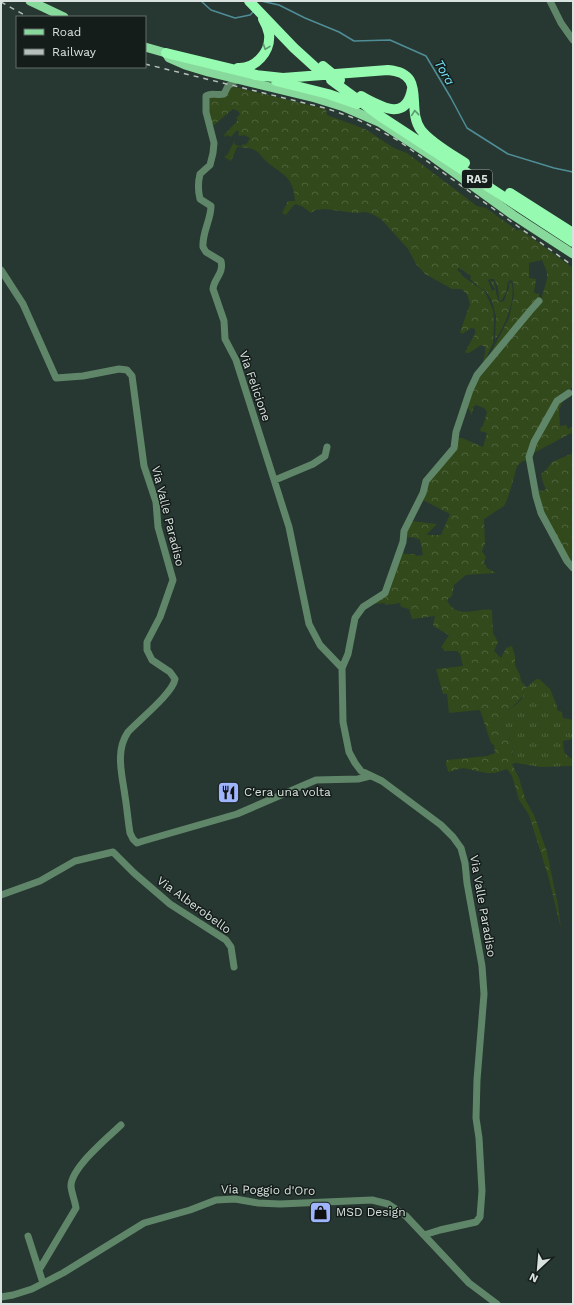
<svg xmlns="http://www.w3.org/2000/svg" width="574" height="1305" font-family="'Work Sans',sans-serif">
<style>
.grass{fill:url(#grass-tufts)}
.forest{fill:url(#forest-crowns)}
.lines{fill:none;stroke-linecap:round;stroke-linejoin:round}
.stream{stroke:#4f8e97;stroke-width:1.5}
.minor{stroke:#608669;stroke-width:7}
.major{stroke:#87d99c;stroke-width:9}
.highway{stroke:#96fab1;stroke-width:10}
.rail{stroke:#b5c0bc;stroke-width:1.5;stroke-dasharray:5 5;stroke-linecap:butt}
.highway-bridge{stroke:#96fab1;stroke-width:10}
.oneway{stroke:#5c976d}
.labels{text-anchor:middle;stroke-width:3;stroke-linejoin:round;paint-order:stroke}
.shield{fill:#151d1a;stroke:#9ea7a3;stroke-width:1}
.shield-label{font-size:11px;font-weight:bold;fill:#d8e2de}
.street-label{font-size:12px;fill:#d8e2de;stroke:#151d1a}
.poi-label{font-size:12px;fill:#d8e2de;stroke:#151d1a;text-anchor:start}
.water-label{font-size:13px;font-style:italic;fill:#73e6fc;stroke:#151d1a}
</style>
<defs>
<pattern id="grass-tufts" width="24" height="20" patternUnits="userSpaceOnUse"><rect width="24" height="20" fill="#32491b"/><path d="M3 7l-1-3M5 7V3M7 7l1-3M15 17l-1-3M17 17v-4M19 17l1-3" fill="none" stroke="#4f633c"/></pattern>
<pattern id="forest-crowns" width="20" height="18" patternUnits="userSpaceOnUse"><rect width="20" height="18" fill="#32491b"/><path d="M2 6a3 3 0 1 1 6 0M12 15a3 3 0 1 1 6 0" fill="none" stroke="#4f633c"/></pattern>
</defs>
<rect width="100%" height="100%" fill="#273731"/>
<path class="grass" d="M536,679H539L550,689L557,706V710L562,712L563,718L573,720V739L563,741C564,752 563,754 573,759V766L540,767L516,763C509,753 515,751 512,743C510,737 503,735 502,728C500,713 512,709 520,701C524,697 524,691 527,687C530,684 533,682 536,679Z"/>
<path class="forest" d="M231,86L326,109L327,115L365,129L394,148L407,153L477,206L486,208L518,231L520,229L573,268V387L562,393L557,397L527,461H523L517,466L511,488L507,500L504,506L484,519L485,544L482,551L486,557L484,562L487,568L496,573L466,575L454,585L452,596L447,600C457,621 477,607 492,610L493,633L498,642L494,651L501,658L506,648L512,646L515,656V665L520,675L521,681L527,688C522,705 499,710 502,728C503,735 510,737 512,743C515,751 509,753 516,763L512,764L519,778L526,801L534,815L547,852L555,892L558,905L561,929L549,879L529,815L519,800L512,776L507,769L495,773H486L463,768L448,772C448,768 444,764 447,760L487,756L495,753L494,745L491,743L480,710L449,713L447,694H443L436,669L463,666L460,654L457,651H445L441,647L449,635L433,626L435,616L412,619L409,609L401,607L400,603L385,605V603L373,604L383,595L402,544L404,554H415L416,556L423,555L420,540C414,537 409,536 403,540L412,521L437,524L426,535H441L450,514L421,499L426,484L442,463L457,438H462L483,447L487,433L480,431L481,427L483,426L487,412L484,408L476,405L473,407L472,415L466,404L476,381L541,300L547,279V272L542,260L529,263V278L536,279L534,292L537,294L539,293V298L487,360L509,318L514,295L513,282L511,280L508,282L506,293L501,301L499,300L498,287L494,279H490L488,280L492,291L495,289L490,281H493C497,287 495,297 500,302L504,301L509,288V283L511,282C517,298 505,326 495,340L496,317L492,301L486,291L480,288L470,279L471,276L459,268L457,270L462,274L461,275L485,292L493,310L494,322L493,343L481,369L485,354V347L481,345L469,353H466L465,352L475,334V329L471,328L462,334L460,332L470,304L467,294L461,289H452L425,274L416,264L408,249L381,219L372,214L366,212L355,213L325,209L315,210L311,213L303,207L296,204L293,206L286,215L282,213L288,201H295C293,176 284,176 267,162C262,158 259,151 252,149C248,147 241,148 237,147L231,161L224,157L228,154L235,139L234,144L241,147L243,144L246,145L250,138L244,135L240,136L238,135L239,132L237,130L231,137L227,135L225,137L224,135L238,120L236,118L240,114L238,111L233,109L214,125L211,126L206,96H220Z
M563,401L559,410L560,426L566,425L568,429L573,426V432L532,454L551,409Z
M573,453V569L550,527L537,495L539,492L538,487L540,490L543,491L546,489L543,483L541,474L546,470L552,462Z"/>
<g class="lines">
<path class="stream" d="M201,1L211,10L235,18L250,15L254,11
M261,1L279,5L305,18L339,32L354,41L390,40L426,56L451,98L467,128L508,154L554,168L573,172"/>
<path class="minor" d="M550,1L561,23L573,40
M238,79L228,86L224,94C218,96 211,92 206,96V112L214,143L213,153L210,165L200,174C198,182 198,191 200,199L211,206C211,220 202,232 203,247L206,252L221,261C224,274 214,278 213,289L224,321L225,339L236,360L289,527L309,624L320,645L342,668L343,722L349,752L355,763L361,771L382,781L441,825L453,837L461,848L465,863L467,883L482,966L484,994L477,1080L476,1118L479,1138L482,1191L480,1217L476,1222L440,1230L424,1235
M1,270L23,304L56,378L83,376L119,369L127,370L132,376L144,466L156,502L158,527L173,580L160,617L147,642V650L152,660L170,672L175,679C173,693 139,720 128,732C115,751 122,774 125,796C127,808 128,821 130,833L133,839L137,843L143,841L237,814L316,780L358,779L370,776
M569,393L557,401L534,442L529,457L536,496L541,513L567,561L573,568
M275,480L313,464L325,456L327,447
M342,668L348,654L355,618L363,607L385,593L403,542L404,531L423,493L426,481L454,448L456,432L470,390L477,375L530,311L539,301
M1,895L40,881L75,861L113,852L134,873L170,904L226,940L231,947L234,967
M28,1236L43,1283
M39,1270L76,1208C75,1201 71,1191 71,1186C71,1168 108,1137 121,1125
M1,1297L13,1295L32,1289L63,1273L144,1223L190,1210L216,1200L235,1199L258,1203L280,1204L372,1200L388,1204L406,1216L469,1283L497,1304"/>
<path class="major" d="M30,1L64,17
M145,47L166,53L169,58L185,65L208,72L315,98L344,107L379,122L433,157L513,215L573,254"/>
<path class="highway" d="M249,1L294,48L316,68
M166,53L261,76
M238,68C255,69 271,52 269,34C268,29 266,24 263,19
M255,75L283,78L388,70C428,73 405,109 421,130C430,142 451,154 465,163
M331,80L380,116L573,242
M276,81L328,94L357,104
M361,96C380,106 406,123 412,89
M510,193L573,233"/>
<path class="rail" d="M1,2L28,17
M145,64L325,108L354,118L377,129L399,141L573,266"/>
<path class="highway-bridge" d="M323,66L340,80"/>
</g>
<defs><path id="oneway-chevron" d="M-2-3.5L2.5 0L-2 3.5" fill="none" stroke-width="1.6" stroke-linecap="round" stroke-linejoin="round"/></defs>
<g class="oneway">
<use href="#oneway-chevron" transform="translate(266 47) rotate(110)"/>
<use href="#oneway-chevron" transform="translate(415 113) rotate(-96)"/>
</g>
<defs>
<symbol id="restaurant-square" viewBox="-11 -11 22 22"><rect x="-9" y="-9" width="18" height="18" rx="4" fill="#9eb4fd" stroke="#151d1a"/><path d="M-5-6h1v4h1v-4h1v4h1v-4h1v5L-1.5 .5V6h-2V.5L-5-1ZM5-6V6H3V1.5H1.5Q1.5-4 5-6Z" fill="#111"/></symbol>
<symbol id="shop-square" viewBox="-11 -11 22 22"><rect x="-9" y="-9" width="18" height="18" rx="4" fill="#9eb4fd" stroke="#151d1a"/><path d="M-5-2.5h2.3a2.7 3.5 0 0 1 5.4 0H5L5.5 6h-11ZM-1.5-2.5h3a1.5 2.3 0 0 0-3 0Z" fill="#111"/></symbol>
</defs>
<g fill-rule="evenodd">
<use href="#restaurant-square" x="216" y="780" width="25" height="25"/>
<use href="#shop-square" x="308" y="1200" width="25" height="25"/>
</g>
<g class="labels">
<rect class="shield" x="462" y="170" width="30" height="18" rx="3"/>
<g class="shield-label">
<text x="477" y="183">RA5</text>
</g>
<g class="street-label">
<text transform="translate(255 386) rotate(71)" y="4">Via Felicione</text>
<text transform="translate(168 516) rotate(76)" y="4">Via Valle Paradiso</text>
<text transform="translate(194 905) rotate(36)" y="4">Via Alberobello</text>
<text transform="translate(483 906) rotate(80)" y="4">Via Valle Paradiso</text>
<text transform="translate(268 1190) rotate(1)" y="4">Via Poggio d'Oro</text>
</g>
<g class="poi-label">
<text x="244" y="796">C'era una volta</text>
<text x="336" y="1216">MSD Design</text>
</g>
<g class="water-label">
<text transform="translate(445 72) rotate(60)" y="5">Tora</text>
</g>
</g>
<rect width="574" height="1305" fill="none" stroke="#d8e2de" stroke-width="4"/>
<rect x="16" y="16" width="130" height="52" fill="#151d1a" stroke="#636c68"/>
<rect x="24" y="29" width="20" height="6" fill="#87d99c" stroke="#636c68"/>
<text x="52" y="36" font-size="12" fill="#d8e2de">Road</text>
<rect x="24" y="49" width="20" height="6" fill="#b5c0bc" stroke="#636c68"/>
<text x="52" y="56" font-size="12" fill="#d8e2de">Railway</text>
<g transform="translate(538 1269) rotate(206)" stroke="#151d1a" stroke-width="3" paint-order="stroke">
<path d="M0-3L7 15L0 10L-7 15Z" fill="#d8e2de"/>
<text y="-6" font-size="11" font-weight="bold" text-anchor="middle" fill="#d8e2de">N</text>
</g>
</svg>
